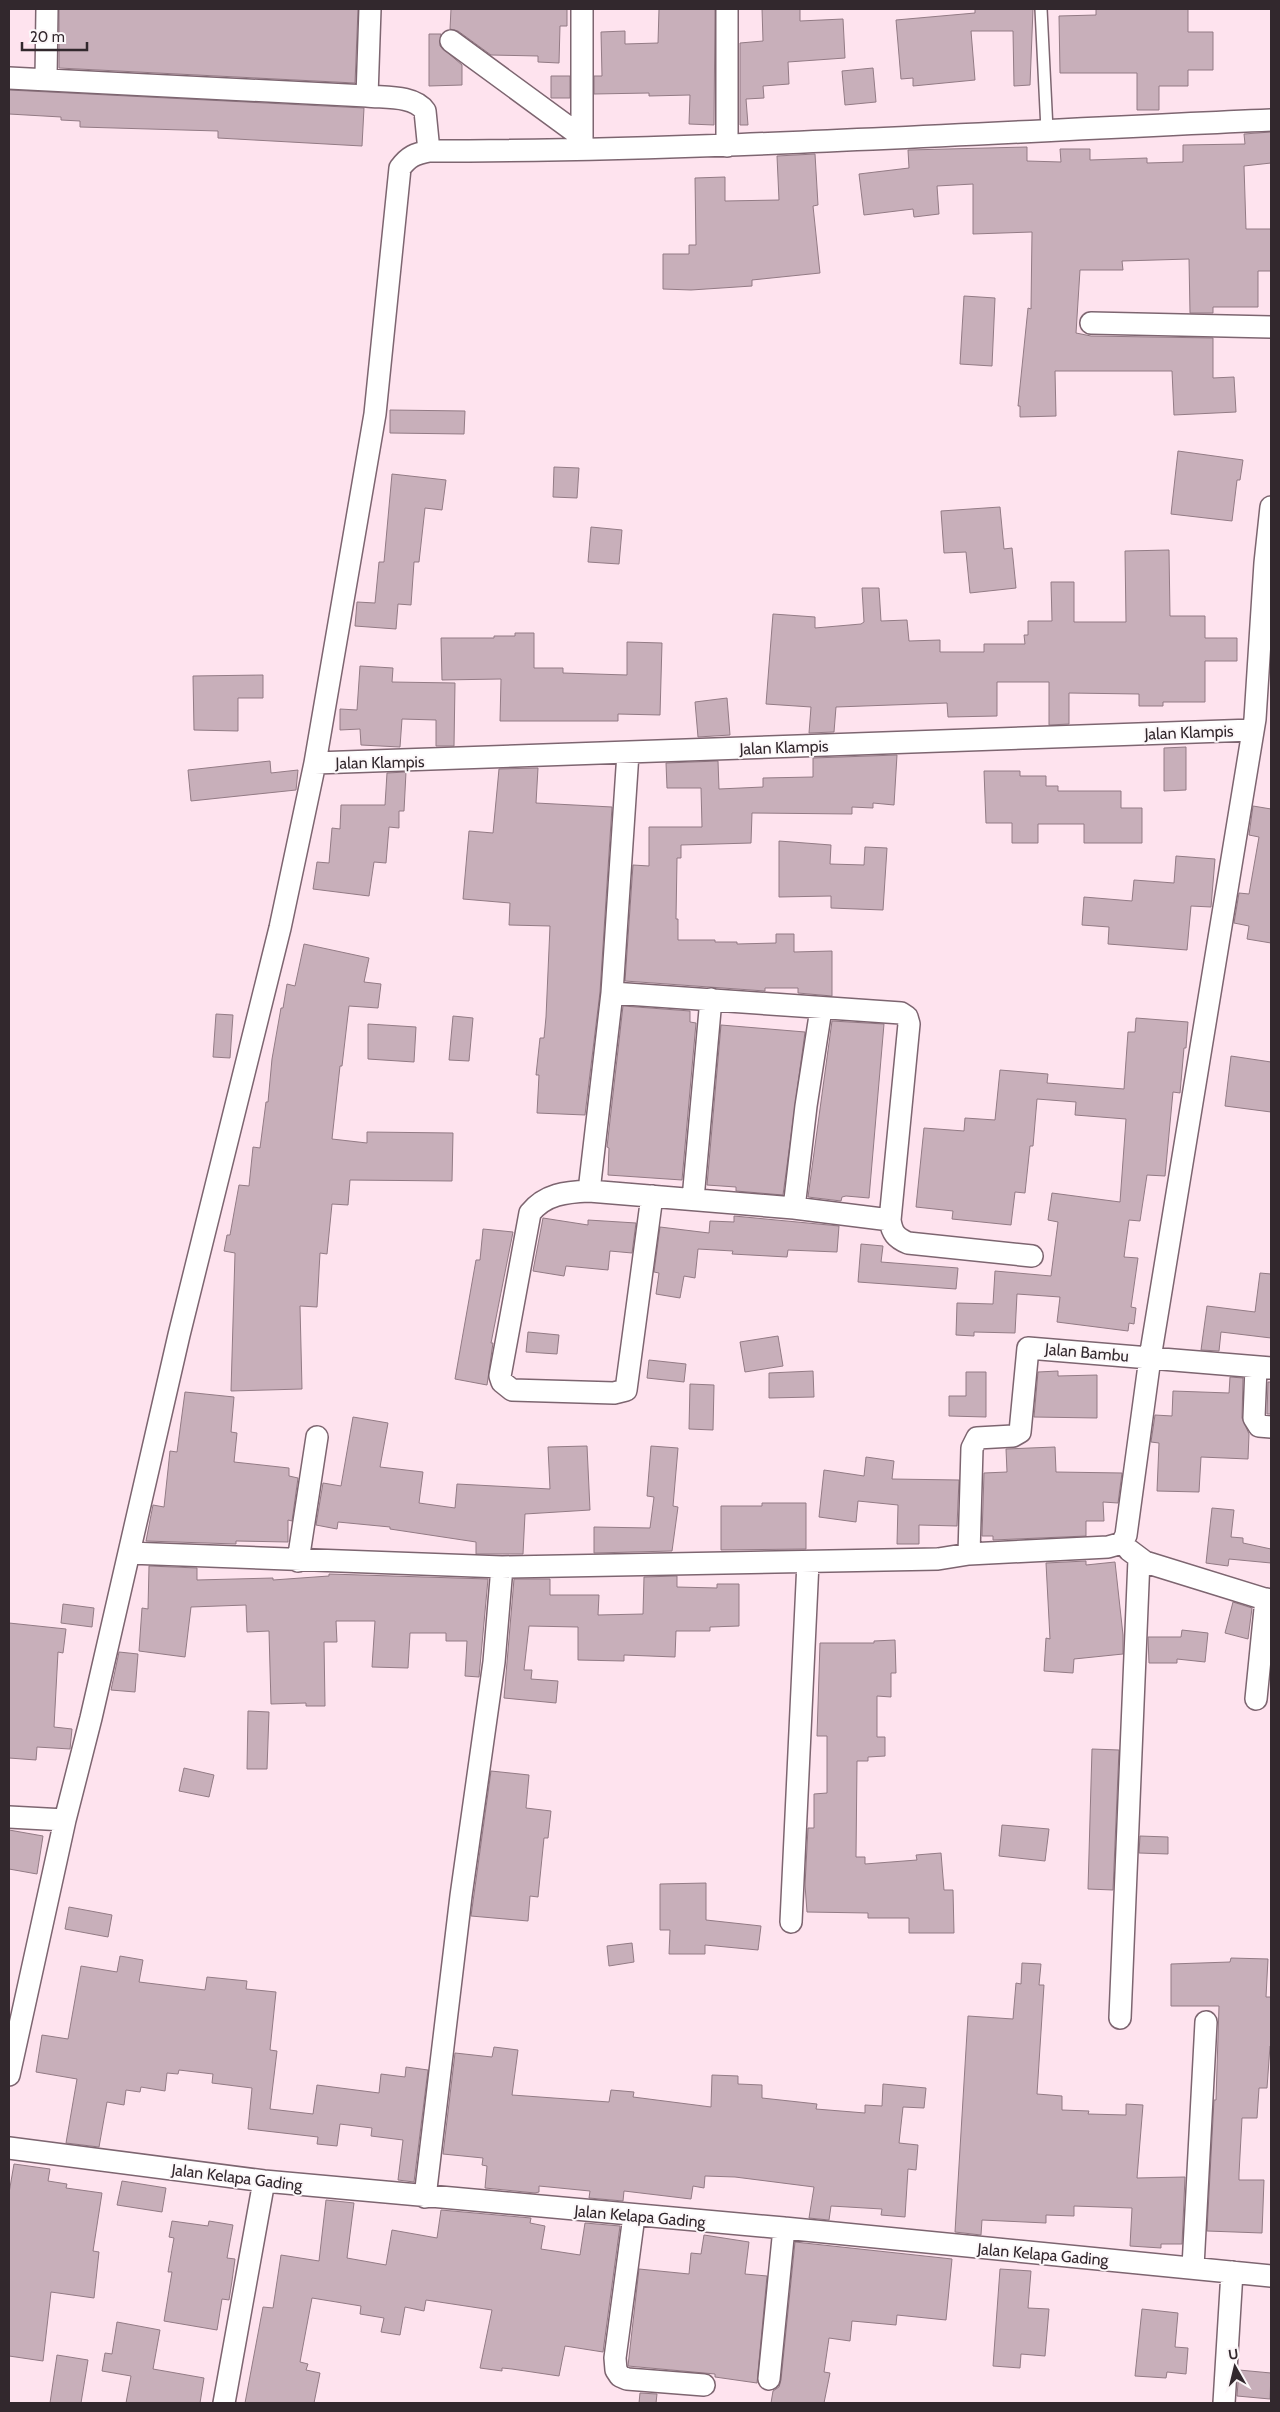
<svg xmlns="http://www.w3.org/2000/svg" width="1280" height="2412" font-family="Cabin,sans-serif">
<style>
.building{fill:#c8afba;stroke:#937b85}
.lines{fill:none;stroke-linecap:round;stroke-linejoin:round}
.lane-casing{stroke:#7d6570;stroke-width:14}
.street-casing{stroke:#7d6570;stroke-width:24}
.lane{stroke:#fff;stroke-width:11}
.street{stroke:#fff;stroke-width:21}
.labels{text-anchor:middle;stroke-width:4;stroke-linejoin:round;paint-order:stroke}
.street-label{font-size:16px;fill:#32282d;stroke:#fcf7f9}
</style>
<rect width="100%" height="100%" fill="#fee3ee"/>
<path class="building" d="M59,9H358L355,83L59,68Z
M451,9H567V26H560L559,63L538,62V56L491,55L458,31L450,29Z
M659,9H715L714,125L689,124L690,95L649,96V93L594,94V76H602L601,32L625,31V44L658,43Z
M762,9H800V21L843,19L845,58L788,62L789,84L763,86L764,98L746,99L748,125H740V43L763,41Z
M975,9H1033L1030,85L1014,86L1013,31H971L975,80L913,86V78L901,79L896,20L975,13Z
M1096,9H1188V32H1213V70H1188V86H1159V110H1137V73H1060L1059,16L1096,15Z
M429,34H441L440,46L462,65V85L429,86Z
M873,68L876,102L845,105L842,71Z
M551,76H570V98H551Z
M9,90L364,108L362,146L218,138V131L80,127V121L61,120V117L9,114Z
M1271,132V163L1244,166L1246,229H1271V271H1258V307H1213V313H1190L1189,259L1122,261L1123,270H1080L1076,333L1091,336L1213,338V378L1234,377L1236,412L1174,415L1172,371H1055L1056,416L1020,417V406H1018L1028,308L1031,309L1032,232L973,234V184L937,186L939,214L914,217L913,209L864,215L859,174L909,168L908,150L1027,147V161L1061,162L1060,149H1090V160L1147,158V163L1183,162V145L1245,144L1244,134Z
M815,154L818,205L813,206L820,273L752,280V286L691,290L663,289V254H689V245H696L695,178L725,177V201L779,200L777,156Z
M964,296L995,298L992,366L960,364Z
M390,410L465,411L464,434L390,433Z
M1178,451L1243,460L1240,480H1237L1232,521L1171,514Z
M554,467L579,468L577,498L553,497Z
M392,474L446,480L442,510L425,508L419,562H414L411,605L398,604L396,629L355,626L357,602L375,603L379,562H384Z
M1000,507L1004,549L1012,548L1016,588L970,593L966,552L944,553L941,511Z
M591,527L622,530L619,564L588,562Z
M1169,550L1170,616H1205V638H1237V661H1205V702H1163V706H1139V694L1069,693V724L1049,725V682H997V716L948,717L947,703L836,707L834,732L809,733L811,707L766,704L773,614L815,617V628L861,624L864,622L862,588H879L881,621L907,620L909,641L940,640V652H984V644H1025L1024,635H1028V621H1052L1051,582H1074V622H1126L1125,551Z
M515,633H534V668H563V673L627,675V642L662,643L660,715L618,714V721H500L501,679L442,680L441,638H494V636H515Z
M360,666L393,668L392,682L455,683L454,746H436V720L402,719L400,747L361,745L360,729L340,730V709L357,710Z
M263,675V698H238V731L194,730L193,676Z
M727,698L730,735L698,737L695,702Z
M1186,747V790L1164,791V748Z
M897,755L894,805L873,803V808L852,807V814L752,813L751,843L681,845V858H677L676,919H678V940H715V942H737V944L776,943V934H794V952L832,951V996L798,993V988H765V991L625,981L633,865L649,866V827H702L701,788H667L666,763L718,761L719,789L763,787V778L813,777V758Z
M270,761L271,773L298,770L296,790L191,801L188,770Z
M538,768L536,803L612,807L600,992L585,1115L537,1113L539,1075H536L540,1038H544L546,1017L550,926L509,925L510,903L463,899L469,831L493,833L499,769Z
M984,771H1020V776H1046V786H1058V791H1121V808H1142V843H1084V824H1038V843H1012V823H986Z
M406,772L404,811H399V828L389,827L386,863L374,862L369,896L313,889L317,862L329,863L332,828L340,829L341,805H385L387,773Z
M1253,806L1271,809V943L1247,939L1249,926L1234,923L1239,893L1249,894L1259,837L1249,835Z
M779,841L831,845L830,864L864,865L865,847L887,848L883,910L831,908V896L779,897Z
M1176,856L1215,859L1211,907L1191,906L1187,950L1108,944L1109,927L1082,925L1084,897L1132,901L1134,880L1174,883Z
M304,944L369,958L364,982L381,984L378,1008L349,1006L342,1066H340L332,1139L367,1143V1132L453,1133L452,1181L350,1180L348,1205L332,1204L327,1254L320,1253L317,1307L300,1306L302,1389L231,1391L235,1253L224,1251L227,1235H230L239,1185L249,1186L253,1147L260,1148L266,1102H268L272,1059L281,1008H283L287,984L295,986Z
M623,1006L690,1011V1022L696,1023L682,1180L608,1175L609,1148L607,1147Z
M216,1014L233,1015L230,1058L213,1057Z
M453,1016L473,1018L469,1061L449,1060Z
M1136,1018L1188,1022L1186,1048H1184L1180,1093L1173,1092L1165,1176L1147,1175L1140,1221L1129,1220L1124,1257L1138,1258L1131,1307L1136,1308L1134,1324L1129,1323L1128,1331L1057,1322L1060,1297L1017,1294L1015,1333L974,1332V1336L956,1335L957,1303L993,1304L995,1271L1051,1276L1058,1222L1048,1220L1052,1193L1120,1202L1126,1119L1075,1115L1076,1102L1037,1099L1033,1146H1030L1025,1193L1015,1192L1011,1225L952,1219L953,1211L916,1207L924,1128L964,1131L965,1118L995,1120L1000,1070L1048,1074L1047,1083L1124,1089L1128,1032H1135Z
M832,1021L884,1024L869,1198L846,1196L842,1197L841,1201L808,1197Z
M368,1024L416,1027L414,1062L368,1059Z
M721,1025L805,1032L783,1195L736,1191V1187L707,1185Z
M1231,1056L1271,1062V1112L1225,1106Z
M734,1216L839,1226L837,1252L788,1250L787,1257L732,1254L733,1251L698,1249L695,1278L684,1276L680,1298L656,1294L659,1273L654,1272L660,1227L709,1233L710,1221L734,1222Z
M543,1218L588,1225V1220L636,1223L632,1253L610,1251L608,1270L566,1266L564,1276L533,1271Z
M483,1229L513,1232L491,1343H493L487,1385L455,1379L476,1260H480Z
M861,1244L883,1246L881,1262L958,1268L956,1289L858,1282Z
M1260,1273L1271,1274V1338L1221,1332L1219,1351L1201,1350L1207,1306L1255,1312Z
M528,1332L559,1335L557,1354L526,1352Z
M778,1336L783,1366L745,1372L740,1342Z
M649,1360L686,1364L684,1382L647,1378Z
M813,1371L814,1397L769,1398V1373Z
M1058,1371V1376L1097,1375V1418L1034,1417L1038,1372Z
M966,1372H986V1417L949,1416V1396H966Z
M1230,1377L1243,1378L1242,1418L1249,1434L1248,1459L1201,1457L1199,1492L1157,1491L1159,1443L1151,1442L1155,1415L1172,1416L1173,1391L1229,1393Z
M1268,1382H1271V1414H1267Z
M690,1384L714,1385L713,1430L689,1429Z
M185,1392L234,1397L231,1432L237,1433L234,1462L289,1468V1476L298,1478L292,1521L288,1520V1542L236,1541V1544L146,1541L153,1505L164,1507L170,1451L177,1452Z
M353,1417L388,1423L380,1467L423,1472L419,1503L455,1508L457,1484L550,1489L548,1447L587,1446L590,1510L525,1514L523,1554H476V1542L390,1529V1527L338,1522L337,1529L316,1525L323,1483L341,1486Z
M651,1446L678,1448L673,1506L678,1507L672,1551L594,1553V1527L650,1528L654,1497L647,1496Z
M1055,1447L1056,1472L1122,1473L1118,1503L1103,1502L1104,1521H1086V1536L993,1540V1536H982L984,1473L1007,1472L1006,1449Z
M866,1457L894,1461L892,1479L959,1480L957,1526L919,1525V1544H897L898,1505L858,1501L856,1522L819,1517L824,1470L864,1476Z
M762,1503H806V1549L721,1550V1506H762Z
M1212,1508L1234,1510L1231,1537L1243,1538V1543L1271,1549V1563L1229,1559L1228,1566L1206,1563Z
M1086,1561V1565L1115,1562L1123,1635V1654L1074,1659L1073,1673L1044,1671L1046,1638L1050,1639L1046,1563Z
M149,1566L197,1568V1580L273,1578V1580L329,1576V1574L488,1579L479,1677L465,1676L467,1641H446V1633H410L408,1668L372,1667L375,1621H336L337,1642H324L325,1706H306V1703L271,1704L269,1631L247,1632L246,1605L191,1607L185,1657L139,1651L142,1608L148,1609Z
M677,1576V1587L717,1588V1584H739V1626L710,1627V1631H676L675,1657L624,1655V1661L578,1660V1627L529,1626L524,1670H532L531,1679L558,1681L556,1703L504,1698L514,1579H550V1595H599L598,1615L643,1614L644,1577Z
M1233,1602L1252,1608L1248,1639L1225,1633Z
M63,1604L94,1608L92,1627L61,1623Z
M9,1623L66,1629L63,1653L58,1652L54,1727L72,1729L70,1749L37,1747L36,1760L9,1758Z
M1182,1630L1208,1633L1205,1662L1177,1659V1663H1149L1148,1637H1181Z
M895,1640L896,1673H891V1697L877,1696V1737H885V1756L868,1757V1761H857L856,1857H865V1864L917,1860L916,1855L941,1853L944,1890H953L954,1933H909V1918H868V1913L807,1912L805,1885L808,1828H814V1794L827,1793V1736H817L820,1643H874V1641Z
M119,1652L138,1654L135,1692L111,1690Z
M248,1711L269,1712L267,1769H247Z
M1092,1749L1119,1750L1113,1890L1088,1889Z
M184,1768L214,1775L209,1797L179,1791Z
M491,1771L529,1775L526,1808L551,1811L548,1838H544L538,1897L530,1896L528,1921L471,1916Z
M1002,1825L1049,1829L1045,1861L999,1856Z
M9,1830L43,1836L37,1874L9,1869Z
M1140,1836L1168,1837V1854L1139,1853Z
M706,1883V1920L761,1926L758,1950L705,1945V1954H669L670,1930H660V1884Z
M69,1907L112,1915L108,1937L65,1929Z
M632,1943L634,1962L609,1966L607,1946Z
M120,1956L143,1960L139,1982L205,1990L207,1977L247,1981L246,1989L276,1992L270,2050L277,2051L270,2109L313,2114L317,2085L379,2093L381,2074L405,2077L406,2067L428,2070L414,2182L398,2180L403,2140L371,2136L372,2128L340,2124L337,2146L317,2144L318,2137L248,2129L252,2088L212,2083L213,2074L179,2070L178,2074L167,2073L165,2091L141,2087L140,2092L126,2090L124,2105L107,2102L99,2147L66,2143L77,2079L36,2072L42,2035L68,2039L81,1966L117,1972Z
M1231,1958L1268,1959L1266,1997H1271V2046H1270L1267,2088H1259L1257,2118H1242L1239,2174V2180H1264L1262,2233L1207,2231L1214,2100H1216L1219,2006H1171V1964L1230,1962Z
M1022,1963L1041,1964L1039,1985H1044L1037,2094L1062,2096V2110L1089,2111L1088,2114L1126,2115V2104L1143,2105L1137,2178L1185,2177L1182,2244H1161V2248L1130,2246L1132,2208L1074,2206V2216L1046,2215V2223L982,2220L981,2235L955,2232L968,2016L1013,2019L1016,1983L1021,1984Z
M494,2047L518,2050L512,2095L609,2102L611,2090L634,2092L633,2097L711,2107L712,2075L738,2076V2084L762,2085V2098L817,2104L816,2109L865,2113V2105L882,2106L883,2084L926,2088L924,2108L903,2107L899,2143L918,2145L916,2170L908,2169L905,2217L881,2215L882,2209L831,2206L829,2220L809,2218L814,2187L735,2177L705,2176L704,2188L693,2186L691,2199L624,2191L623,2201L589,2198L590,2191L539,2186V2192L535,2193L485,2188L487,2166L482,2165L483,2158L443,2154L455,2053L492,2057Z
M14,2164L50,2169L48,2181L67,2184L66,2188L102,2193L93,2251L99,2252L94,2298L51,2292L43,2361L9,2356V2193Z
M122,2181L166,2188L162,2212L117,2205Z
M326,2200L354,2203L347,2258L386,2265L392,2230L437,2238L441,2210L531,2218L530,2223L545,2226L541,2249L580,2255L585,2223L620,2226L603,2352L565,2346L559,2376L512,2369L502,2368V2371L480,2368L492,2310L426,2300L424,2311L405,2307L400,2335L381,2332L384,2318L360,2314L361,2306L312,2298L300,2362L308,2364L306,2370L320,2373L314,2403H245L263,2307L273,2308L281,2255L319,2261Z
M172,2221L208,2226L209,2221L233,2225L227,2258L235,2259L232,2281L229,2300L222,2299L217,2330L164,2321L172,2272H168L174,2238L169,2237Z
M704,2235L749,2242L745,2274L767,2276L757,2383L715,2377V2374L628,2366L639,2269L689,2274L691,2253L701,2254Z
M795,2242L952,2259L946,2320L897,2315L896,2325L852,2321L850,2341L829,2338L824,2372L830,2373L824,2403H771L773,2391L779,2387L781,2380Z
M1000,2269L1031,2271L1028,2308L1049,2309L1045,2356L1021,2354L1020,2368L993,2366Z
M1142,2309L1178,2313L1175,2347L1188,2348L1186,2374L1167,2372L1166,2378L1135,2376Z
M117,2322L160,2330L153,2369L204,2378L200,2403H126L131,2376L102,2371L105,2353L112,2354Z
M57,2355L88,2360L81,2403H50Z
M1239,2370L1271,2373L1270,2399L1237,2396Z
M640,2393L657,2394L656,2403H639Z"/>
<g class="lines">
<defs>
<path id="lane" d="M1041,9L1047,130"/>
<path id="street" d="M451,41L582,137
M9,78L367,96C384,98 414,95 425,111L429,151
M46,79L47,9
M367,96L370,9
M727,146V9
M582,147V9
M1091,323L1271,327
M628,753L612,993L589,1191C566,1192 545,1194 530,1213L500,1376L502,1382L512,1390L614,1393L626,1390L652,1196
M315,763L1253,730
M612,993L901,1013L907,1017L909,1024L890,1220C892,1233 896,1238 908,1243L1032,1256
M589,1191L794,1208L890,1220
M693,1199L711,999
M794,1208L806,1106L821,1009
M1256,1367L1254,1418L1259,1426L1271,1427
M1129,1550L1145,1562L1271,1601
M129,1553L502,1567L938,1559L969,1554L1108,1547L1122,1543L1126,1535L1150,1358L1255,719L1265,563L1271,507
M969,1554L972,1448L977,1438L1013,1436L1020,1432L1028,1348L1271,1368
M298,1561L317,1437
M1256,1699L1266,1599
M9,1817L65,1820
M791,1922L808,1562
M1120,2018L1139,1559
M9,2075L65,1820L91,1718L179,1335L280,928L315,763L375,414L400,168C409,156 415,154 429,151C710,151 991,132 1271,120
M9,2148L264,2181L784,2228L1271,2276
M425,2197L461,1896L494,1662L502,1567
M634,2216L615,2358L616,2370L620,2376L627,2379L704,2385
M1193,2267L1206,2022
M769,2379L784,2228
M224,2403L264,2181
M1224,2403L1232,2272"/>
</defs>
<use href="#lane" class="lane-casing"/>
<use href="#street" class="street-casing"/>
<use href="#lane" class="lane"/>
<use href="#street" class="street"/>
</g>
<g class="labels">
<g class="street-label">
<text transform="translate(1189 732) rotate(-2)" y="6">Jalan Klampis</text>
<text transform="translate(784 747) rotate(-2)" y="6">Jalan Klampis</text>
<text transform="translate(380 762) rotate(-1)" y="6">Jalan Klampis</text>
<text transform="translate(1087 1352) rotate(5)" y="6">Jalan Bambu</text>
<text transform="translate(237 2177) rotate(7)" y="6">Jalan Kelapa Gading</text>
<text transform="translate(640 2216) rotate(5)" y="6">Jalan Kelapa Gading</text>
<text transform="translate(1043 2254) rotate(5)" y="6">Jalan Kelapa Gading</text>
</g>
</g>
<rect width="1280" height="2412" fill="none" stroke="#32282d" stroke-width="20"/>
<g transform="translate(1235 2367) rotate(352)" stroke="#fcf7f9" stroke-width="4" paint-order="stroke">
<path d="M0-4L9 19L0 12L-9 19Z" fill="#32282d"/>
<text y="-8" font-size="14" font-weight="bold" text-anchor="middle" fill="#32282d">U</text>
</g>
<path d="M22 42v8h65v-8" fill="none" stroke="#32282d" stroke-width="2.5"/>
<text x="30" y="42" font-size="15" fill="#32282d" stroke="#fcf7f9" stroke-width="4" paint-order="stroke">20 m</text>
</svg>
